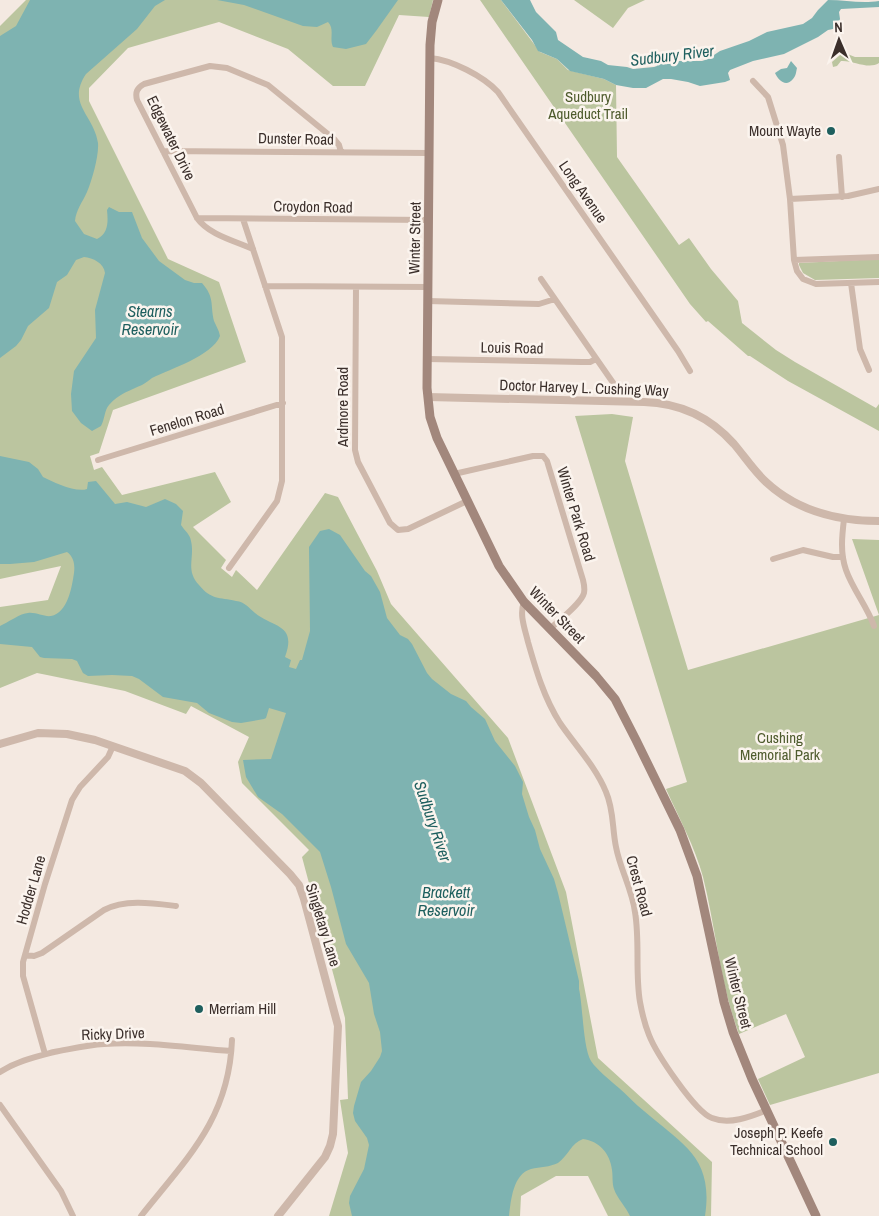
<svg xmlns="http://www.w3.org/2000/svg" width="879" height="1216" font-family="'Archivo Narrow',sans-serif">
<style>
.green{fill:#bbc59f}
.water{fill:#7eb3b1}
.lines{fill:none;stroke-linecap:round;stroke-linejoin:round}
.minor{stroke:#ceb8ab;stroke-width:6}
.tertiary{stroke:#ceb8ab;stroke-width:8}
.secondary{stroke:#a2877c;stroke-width:9}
.poi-dot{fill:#1e5f5e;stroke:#fbf4ee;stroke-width:2}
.labels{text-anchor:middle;stroke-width:5;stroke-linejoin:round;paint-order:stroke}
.park-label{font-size:15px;fill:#4e5b2d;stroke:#fbf4ee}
.poi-label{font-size:15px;fill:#3b2f2b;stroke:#fbf4ee;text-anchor:end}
.street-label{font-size:15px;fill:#3b2f2b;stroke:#fbf4ee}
.water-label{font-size:16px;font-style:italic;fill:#1e5f5e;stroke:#fbf4ee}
</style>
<rect width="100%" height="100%" fill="#f4e9e1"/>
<path class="green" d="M26,0H433L429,17L399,15L365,86H333L288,49L219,22L128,48L89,88V101L168,259L219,282L246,362L113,410L99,453L90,456L94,470L102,467L122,495L215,472L231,502L193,527L226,560L221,568L232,577L236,570L257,590L325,493L338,497L377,571L391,604L508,738L566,892L598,1058L712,1162L711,1216H608L588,1176H556L521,1196L520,1216H329L348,1153L340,1100L348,1099L345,1018L302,857L309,850L242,783L238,762L249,737L191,706L186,714L125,691L47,675L37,673L0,688V607L48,600L61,566L0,579V26Z
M480,0H501L540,52L557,59L568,70L604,79L616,85L617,157L679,245L689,238L711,269L738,301L742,323L776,350L795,362L876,408L879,404V431L788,381L750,356H748L708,321L706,322L690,304Z
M574,0H645L628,8L613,28Z
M845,53L855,57H879V63C868,70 853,60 841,61L837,66L833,67L832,62L840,55Z
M879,259V278L815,280L803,273L799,265V263Z
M612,414L633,417L625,461L688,670L879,615L852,539L879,540V1073L770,1105L758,1079L805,1057L786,1014L739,1034C720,984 716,929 703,877C695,847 679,818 666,789L687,782L575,416Z"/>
<path class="water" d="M30,0H165L155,6L137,29L86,74C66,104 94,115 98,143C99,156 92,180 87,192C82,203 76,210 75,221L84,234L97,239C109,233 108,221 107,210L109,207L119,212H132L142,238L159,261L185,280L194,283H202C215,298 210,304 214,321C216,326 219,330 220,336C212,356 170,369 152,378C149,380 146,383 142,385C131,390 118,394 109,405C104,411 105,419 101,426L92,431L81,423L72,411L71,394L74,371L96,338L95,310L105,273C104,263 93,258 84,257L76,260L67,275L57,282L49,308L28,326L21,340L16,346L0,358V36L16,26Z
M217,0H398L376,31L366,44L346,49L333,47C329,39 335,29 328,22L317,27L303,26L244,5Z
M501,0H530L536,12L556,32L558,40L583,57L601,61L608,65L627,67L633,69L654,67L657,66L656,61L658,59L676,61H702L708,59L720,51L749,41L767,32L803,24L812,18L818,10L828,0C846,0 861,4 879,1V7L841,9L839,12L840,19L837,26L833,29L828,30L818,37L784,54L753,61L730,70L728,73L730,80L725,82L700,86L688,82L671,79H663L646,88H633L616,85L604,79L570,71L557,59L538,51L532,40Z
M791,61L797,68C796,72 796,76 793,79C786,88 778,80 775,73L781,69L787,68Z
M0,456L29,462L38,469L43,477C53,482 76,493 87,489L88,482L96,481L115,504L127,502L146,507L165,499L176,504L183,511L181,525C184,530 190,534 191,541C195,558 185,570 199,585C211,600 219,597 236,601C245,602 249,608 255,613C274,628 297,624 285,657L291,660L289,667L296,669L300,660H302L310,631L309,547L320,531L329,529L340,535L365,571L371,576L380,592L387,618L400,635L408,639L412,644L427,673L432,679L451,694L466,701L471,707L485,719L495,741L515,766L523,782L522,794L529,817L535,830L540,849L554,879L558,893L579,981V989C583,1007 583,1048 591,1061C596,1069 611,1081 619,1088C627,1095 635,1104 644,1111C682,1144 714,1157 705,1216H630C626,1207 617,1198 614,1189C612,1183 613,1177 612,1170C610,1153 599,1141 583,1139C571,1143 568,1156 558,1163C550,1167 540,1167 531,1169C513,1174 511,1200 509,1216H352L349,1203L350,1196L364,1169L369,1145L367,1138L355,1121L353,1113L354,1106L361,1082L371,1071L380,1057L382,1051L380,1032L374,1014L369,983L346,944L331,887L320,852L282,814L258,797L246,777L243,760L271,759L286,713L269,708L266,718L264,719L241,723L232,722L209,713L197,703L163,697L139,679L132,676L112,675L88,676L83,673L77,661L72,659L44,658L40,657L32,647L0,644V626C7,623 21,613 28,613C36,612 44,617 51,616C68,613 72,586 74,573C75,565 74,557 67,552L34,562L10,564H0Z"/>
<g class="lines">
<path class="minor" d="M430,58C452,60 483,76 498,92L678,351L690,371
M753,81L768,97L783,145L790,199L794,260L797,271L803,279L816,284L879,282
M163,151L429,153
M839,157L842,197
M790,199L848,196L879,189
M197,218L429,220
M253,249C235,241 209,235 197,218L137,100C135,92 137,88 144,84L210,66L227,68L268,85L334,139L339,145L341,152
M794,260L879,257
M541,279L616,387
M851,283L860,349L869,370
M265,286L428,287
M356,287L355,450L358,462L390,523L398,530L408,529L467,501
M428,301L539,304L555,299
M427,359L582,362H590L596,359
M98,460L283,403
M454,474L533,456H543L547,461L583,580C584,584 585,588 584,593C581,604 559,620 550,629
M844,519C842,536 840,553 846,570C853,590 867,606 874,626
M773,559L803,550L833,557H843
M229,568L277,501L282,481V337L243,219
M524,602C519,615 525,629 528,642C536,670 544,698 560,723C575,745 596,767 606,792C614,810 612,828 616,847C620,869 632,889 635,912C640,942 635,973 640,1002C642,1013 645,1025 649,1035C656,1053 695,1112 712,1118C729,1125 750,1117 767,1110
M25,955L34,956L42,953L104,910C125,899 152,903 176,906
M45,1054L23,976V962L45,884L72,800L80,787L108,757L113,746
M0,1072C17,1061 35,1057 54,1052C71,1049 87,1045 104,1044C145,1041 190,1048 231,1051
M0,1105L61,1191L73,1216
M141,1216C187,1158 229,1119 232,1040"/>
<path class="tertiary" d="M428,397L644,402C680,403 710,417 734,444C745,457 754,471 766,482C797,511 838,521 879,521
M0,744L38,733L67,734L95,740L185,771L201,783L290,874L299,885L304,899L338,1026L333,1134L330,1146L325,1157L278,1216"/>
<path class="secondary" d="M438,0L432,22L430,45L427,388L430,417L437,438L499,566L524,602L596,676L615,699L636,740L680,830L697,876L724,1002L733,1032L752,1079L816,1216"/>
</g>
<g class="poi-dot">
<circle cx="831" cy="131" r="5"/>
<circle cx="199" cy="1009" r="5"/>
<circle cx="833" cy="1142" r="5"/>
</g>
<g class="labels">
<g class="park-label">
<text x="588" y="102">Sudbury<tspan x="588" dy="17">Aqueduct Trail</tspan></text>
<text x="780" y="743">Cushing<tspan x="780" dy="17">Memorial Park</tspan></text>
</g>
<g class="poi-label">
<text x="821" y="136">Mount Wayte</text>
<text x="209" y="1014" text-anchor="start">Merriam Hill</text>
<text x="823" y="1138">Joseph P. Keefe<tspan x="823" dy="17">Technical School</tspan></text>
</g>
<g class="street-label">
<text transform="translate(171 138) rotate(64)" y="5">Edgewater Drive</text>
<text transform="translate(296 139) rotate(1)" y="5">Dunster Road</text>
<text transform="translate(583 192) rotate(55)" y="5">Long Avenue</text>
<text transform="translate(313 207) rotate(1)" y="5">Croydon Road</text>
<text transform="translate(415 238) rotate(-89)" y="5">Winter Street</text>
<text transform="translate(512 348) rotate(1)" y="5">Louis Road</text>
<text transform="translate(584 388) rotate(2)" y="5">Doctor Harvey L. Cushing Way</text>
<text transform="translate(343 407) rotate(-90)" y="5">Ardmore Road</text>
<text transform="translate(187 420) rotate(-17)" y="5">Fenelon Road</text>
<text transform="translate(576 514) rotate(73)" y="5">Winter Park Road</text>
<text transform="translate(557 615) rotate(46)" y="5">Winter Street</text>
<text transform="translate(639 886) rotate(75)" y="5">Crest Road</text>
<text transform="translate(31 890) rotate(-74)" y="5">Hodder Lane</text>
<text transform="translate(323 925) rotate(73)" y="5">Singletary Lane</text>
<text transform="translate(738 993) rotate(76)" y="5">Winter Street</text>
<text transform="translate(113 1034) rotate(-2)" y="5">Ricky Drive</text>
</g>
<g class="water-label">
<text transform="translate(672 55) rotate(-7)" y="6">Sudbury River</text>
<text x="150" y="317">Stearns<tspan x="150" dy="18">Reservoir</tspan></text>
<text transform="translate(433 821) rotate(71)" y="6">Sudbury River</text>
<text x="446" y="898">Brackett<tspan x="446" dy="18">Reservoir</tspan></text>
</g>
</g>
<g transform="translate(839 40) rotate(358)" stroke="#fbf4ee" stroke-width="4" paint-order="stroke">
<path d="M0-4L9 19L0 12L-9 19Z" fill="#3b2f2b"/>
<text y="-8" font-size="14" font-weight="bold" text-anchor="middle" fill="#3b2f2b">N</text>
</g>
</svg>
